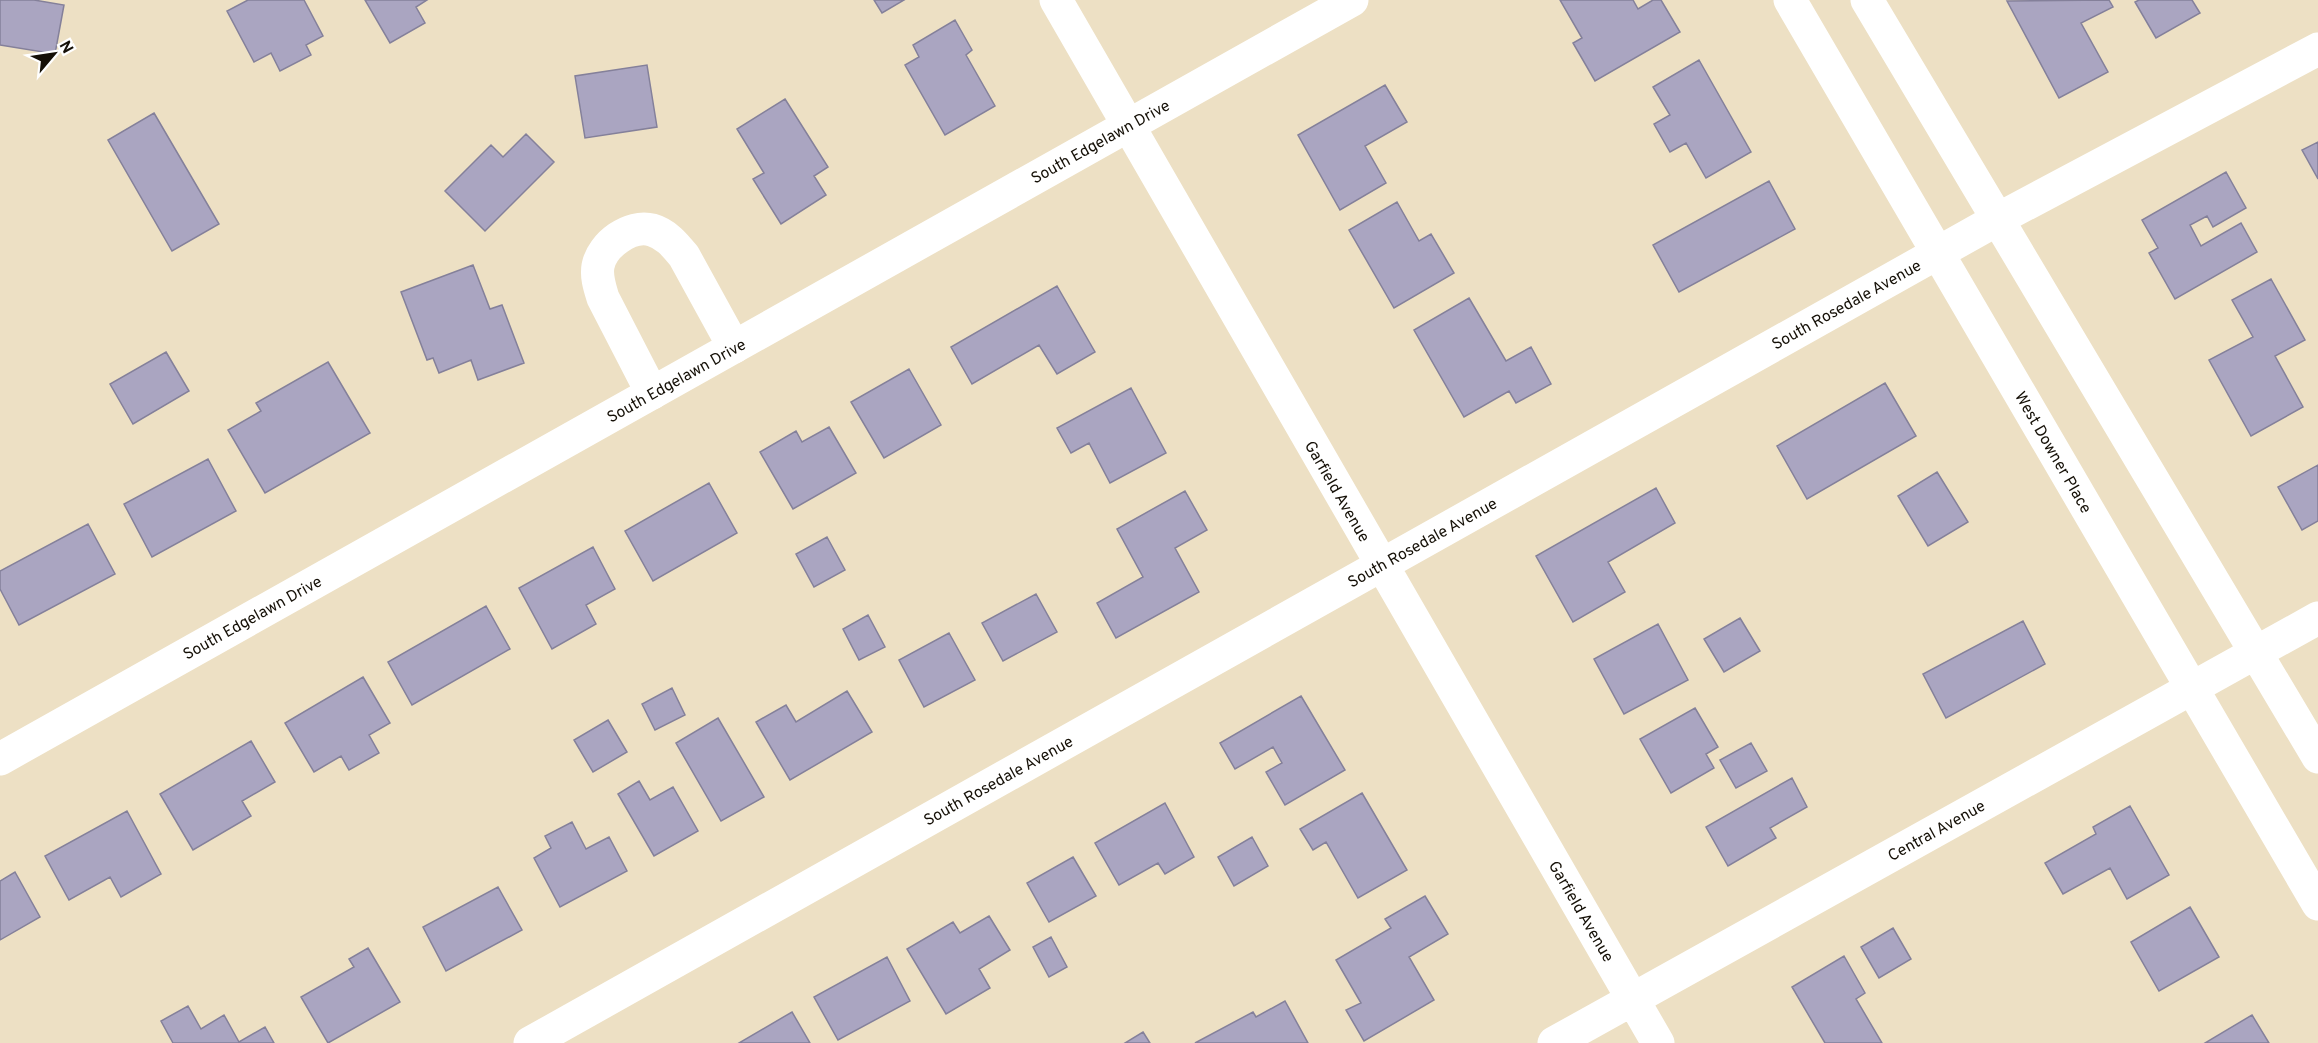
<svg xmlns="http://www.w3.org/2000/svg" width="2318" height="1043" font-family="Overpass,sans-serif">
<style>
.building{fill:#aaa5c1;stroke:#84809a;stroke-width:1.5}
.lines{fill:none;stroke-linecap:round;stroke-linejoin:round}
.minor{stroke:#fff;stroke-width:33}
.tertiary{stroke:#fff;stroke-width:33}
.labels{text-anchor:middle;stroke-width:5;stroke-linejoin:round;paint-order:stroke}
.street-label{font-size:16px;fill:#151007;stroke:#fff}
</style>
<rect width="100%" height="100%" fill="#ede0c4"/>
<path class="building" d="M0,0H34L64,5L55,54L0,45Z
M248,0H304L323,36L306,45L311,55L280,71L271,53L254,62L227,11Z
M365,0H427L416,7L425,23L390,43Z
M874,0H904L882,13Z
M1560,0H1633L1638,9L1653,0H1661L1680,32L1595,81L1573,43L1582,38Z
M2109,0L2113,7L2081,23L2108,72L2059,98L2007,1Z
M2139,0H2192L2200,13L2156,38L2135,2Z
M955,20L972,50L966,55L995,106L945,135L905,65L919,57L913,45Z
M1699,60L1751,152L1706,178L1686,143L1670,152L1654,124L1670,115L1653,87Z
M647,65L657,127L585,138L575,76Z
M1385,85L1407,122L1365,146L1386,183L1340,210L1298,135Z
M785,99L828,167L814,176L826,195L781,224L753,179L764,173L737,129Z
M154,113L219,224L172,251L108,140Z
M526,134L554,162L485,231L445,191L491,145L503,157Z
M2318,142V179L2302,150Z
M2226,172L2246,208L2213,227L2207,216L2190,225L2201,246L2241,223L2257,252L2175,299L2149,253L2158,248L2142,220Z
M1769,181L1795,229L1679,292L1653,245Z
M1397,202L1419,241L1431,234L1454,273L1394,308L1349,230Z
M473,265L490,309L502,305L524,363L478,380L471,360L439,373L433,358L427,360L401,292Z
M2271,279L2305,340L2275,356L2303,407L2251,436L2209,360L2253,337L2232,300Z
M1057,286L1095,352L1057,374L1039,345L972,384L951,347Z
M1469,298L1506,361L1531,347L1551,384L1516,403L1509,391L1464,417L1414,330Z
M166,352L189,391L133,424L110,384Z
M328,362L370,433L265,493L228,430L261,411L256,403Z
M909,369L941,425L884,458L851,402Z
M1885,383L1916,436L1807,499L1777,446Z
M1131,388L1166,453L1110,483L1089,443L1071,453L1057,428Z
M829,427L856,473L793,509L760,452L796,431L802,442Z
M208,459L236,511L152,557L124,504Z
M2318,465V521L2302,530L2278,487Z
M1937,472L1968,522L1928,546L1898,496Z
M709,483L737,533L653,581L625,531Z
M1656,488L1675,523L1608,562L1625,592L1573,622L1536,556Z
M1185,491L1207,530L1175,548L1199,592L1116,638L1097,603L1143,577L1117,529Z
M88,524L115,574L19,625L0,589V571Z
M827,537L845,570L814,587L796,554Z
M593,547L615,589L586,605L596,624L552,649L519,588Z
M1036,594L1057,632L1003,661L982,623Z
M486,606L510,649L412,705L388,662Z
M868,615L885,647L859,660L843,629Z
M1740,618L1760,651L1724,672L1704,639Z
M2023,621L2045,664L1946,718L1923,674Z
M1658,624L1688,680L1624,714L1594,659Z
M949,633L975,680L924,707L899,660Z
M363,677L390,723L369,735L379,753L349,770L341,756L314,772L285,723Z
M672,688L685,715L655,730L642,704Z
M847,691L872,732L790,780L756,722L786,705L796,722Z
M1301,696L1345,770L1285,805L1266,772L1282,763L1273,747L1235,769L1220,743Z
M1695,708L1718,747L1706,754L1714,768L1671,793L1640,739Z
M718,718L764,797L721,821L676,743Z
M608,720L627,752L593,772L574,740Z
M251,741L275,782L242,801L251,816L193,850L160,794Z
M1751,743L1767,771L1736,788L1720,760Z
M1792,778L1807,807L1770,828L1776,838L1728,866L1706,827Z
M639,781L650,800L673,787L698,831L654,856L618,794Z
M1362,793L1407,870L1358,898L1326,842L1313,850L1300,829Z
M1165,803L1194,857L1165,874L1158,863L1119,885L1095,843Z
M2130,806L2169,875L2127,899L2110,868L2063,894L2045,863L2096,834L2093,827Z
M127,811L161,874L121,897L110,877L69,900L45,856Z
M572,822L586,849L609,837L627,871L560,907L534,858L551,848L545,836Z
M1252,837L1268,866L1234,886L1218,857Z
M1073,857L1096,896L1049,922L1027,883Z
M15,872L40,917L0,940V881Z
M498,887L522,930L446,971L423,927Z
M1425,896L1448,934L1409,957L1434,1000L1364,1041L1346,1010L1361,1003L1336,960L1391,928L1385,919Z
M2190,907L2219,957L2159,991L2131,942Z
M989,916L1010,950L979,969L990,988L946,1014L907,949L953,922L960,933Z
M1893,928L1911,959L1879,978L1861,947Z
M1051,937L1067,967L1049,977L1033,947Z
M368,948L400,1002L328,1043L301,997L354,967L349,959Z
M1844,956L1865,993L1856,999L1882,1043H1825L1792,987Z
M887,957L910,1001L838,1040L814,997Z
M1285,1001L1308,1043H1195L1253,1012L1256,1017Z
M188,1006L201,1029L224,1015L239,1042L265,1027L274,1043H173L161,1021Z
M792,1012L810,1043H739Z
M2252,1015L2269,1043H2205Z
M1143,1032L1150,1043H1125Z"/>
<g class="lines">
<path class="minor" d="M1056,0L1658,1043
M1790,0L2318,904
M1867,0L2318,757
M652,393L603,298C600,288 596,277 598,266C602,245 630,224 652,230C666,234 675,245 684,256L734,347
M530,1043L2000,218L2318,49
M1554,1043L2318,618"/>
<path class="tertiary" d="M0,759L1352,0"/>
</g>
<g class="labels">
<g class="street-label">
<text transform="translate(1100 141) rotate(-29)" y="6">South Edgelawn Drive</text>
<text transform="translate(1846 304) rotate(-29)" y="6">South Rosedale Avenue</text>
<text transform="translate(676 380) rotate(-29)" y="6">South Edgelawn Drive</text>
<text transform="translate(2054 452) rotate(60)" y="6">West Downer Place</text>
<text transform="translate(1338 491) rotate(60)" y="6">Garfield Avenue</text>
<text transform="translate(1422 542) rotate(-29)" y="6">South Rosedale Avenue</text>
<text transform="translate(252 617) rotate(-29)" y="6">South Edgelawn Drive</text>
<text transform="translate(998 780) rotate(-29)" y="6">South Rosedale Avenue</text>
<text transform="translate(1936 830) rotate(-29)" y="6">Central Avenue</text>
<text transform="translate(1582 911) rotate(60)" y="6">Garfield Avenue</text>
</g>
</g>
<g transform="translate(54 54) rotate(61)" stroke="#ffffff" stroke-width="4.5" paint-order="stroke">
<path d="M0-4.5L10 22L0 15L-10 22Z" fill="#151007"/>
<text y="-9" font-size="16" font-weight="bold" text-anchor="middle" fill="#151007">N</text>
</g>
</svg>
